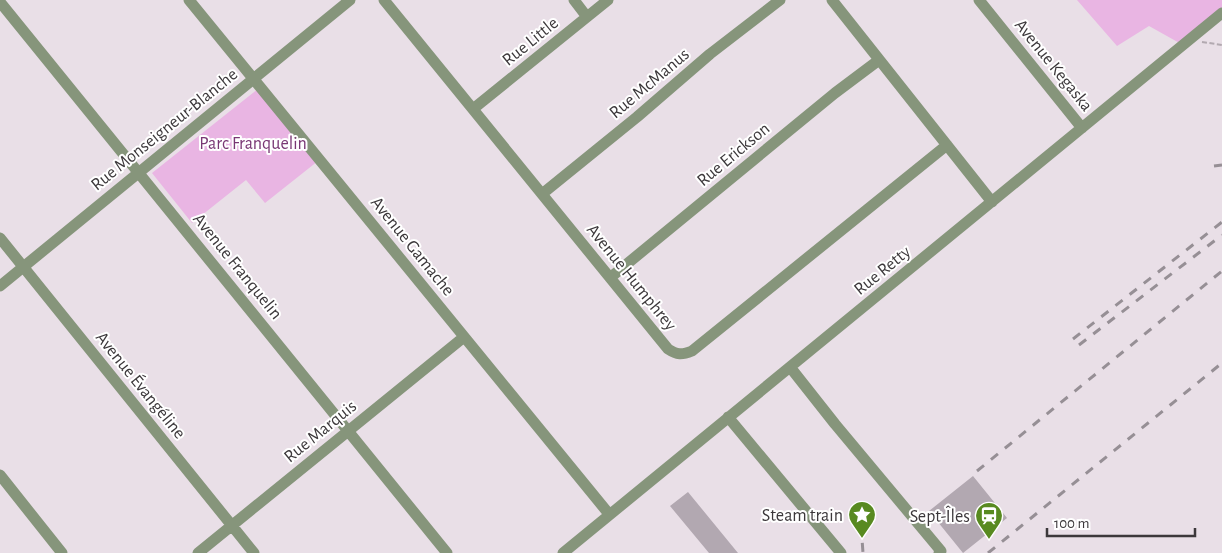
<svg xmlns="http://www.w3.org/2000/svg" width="1222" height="553" font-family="'Alegreya Sans',sans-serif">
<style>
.green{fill:#e9b5e3}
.building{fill:#b2a8b1}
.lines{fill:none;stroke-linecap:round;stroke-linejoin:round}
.path{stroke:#b2a9b0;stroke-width:2;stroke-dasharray:5 2.5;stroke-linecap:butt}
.minor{stroke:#86957b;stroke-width:11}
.rail{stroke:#968f95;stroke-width:3;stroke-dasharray:9 9;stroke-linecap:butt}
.labels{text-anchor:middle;stroke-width:4;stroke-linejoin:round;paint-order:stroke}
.street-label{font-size:18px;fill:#3c383b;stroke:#fff}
.park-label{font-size:18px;fill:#793774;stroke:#fff}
.poi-label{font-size:18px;fill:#3c383b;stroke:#fff;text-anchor:end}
</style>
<rect width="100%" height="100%" fill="#e9dfe7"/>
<path class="green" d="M1077,0H1222V13L1183,45L1149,26L1117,46Z
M259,88L318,161L265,203L246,180L192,223L152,173Z"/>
<path class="building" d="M973,476L1007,518L963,553L929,511Z
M688,492L738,553H709L670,506Z"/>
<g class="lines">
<path class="path" d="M1202,42L1222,45"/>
<path class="minor" d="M189,0L609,514
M384,0L668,349C677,355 682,355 692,351L947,145
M574,0L587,17
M832,0L992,202
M979,0L1082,128
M0,2L447,553
M473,109L608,0
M542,194L637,117L710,54L780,0
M0,238L254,553
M611,277L835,93L879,60
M0,286L350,0
M790,367L835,424L941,551L939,553
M728,417L841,553
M0,475L62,553
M198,553L464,337
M563,553L1222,13"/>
<path class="rail" d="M1214,166L1222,165
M1073,339L1222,222
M1079,345L1222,235
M977,471L1222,271
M861,525L863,553
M988,553L1222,363"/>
</g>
<defs>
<symbol id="sight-pin" viewBox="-11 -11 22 30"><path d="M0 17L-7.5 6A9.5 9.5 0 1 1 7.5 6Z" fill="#588a20" stroke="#fff"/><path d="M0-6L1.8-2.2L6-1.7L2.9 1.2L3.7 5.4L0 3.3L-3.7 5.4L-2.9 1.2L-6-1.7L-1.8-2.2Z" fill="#fff"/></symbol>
<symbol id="station-pin" viewBox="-11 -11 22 30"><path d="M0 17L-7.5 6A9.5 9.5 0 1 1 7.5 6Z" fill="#588a20" stroke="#fff"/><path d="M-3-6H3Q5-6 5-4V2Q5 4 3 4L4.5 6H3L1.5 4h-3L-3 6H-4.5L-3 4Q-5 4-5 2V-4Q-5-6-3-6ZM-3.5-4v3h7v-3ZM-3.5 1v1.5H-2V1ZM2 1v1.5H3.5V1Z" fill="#fff"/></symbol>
</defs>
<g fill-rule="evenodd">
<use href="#sight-pin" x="846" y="499" width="32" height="43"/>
<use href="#station-pin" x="973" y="500" width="32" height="43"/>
</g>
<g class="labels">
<g class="street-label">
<text transform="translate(530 41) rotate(-39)" y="6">Rue Little</text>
<text transform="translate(1054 65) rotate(51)" y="6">Avenue Kegaska</text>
<text transform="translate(649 83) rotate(-40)" y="6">Rue McManus</text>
<text transform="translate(164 129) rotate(-39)" y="6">Rue Monseigneur-Blanche</text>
<text transform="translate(733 154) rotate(-40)" y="6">Rue Erickson</text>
<text transform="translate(413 246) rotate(51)" y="6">Avenue Gamache</text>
<text transform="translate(238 266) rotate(51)" y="6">Avenue Franquelin</text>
<text transform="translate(882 270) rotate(-39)" y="6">Rue Retty</text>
<text transform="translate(632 277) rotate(51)" y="6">Avenue Humphrey</text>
<text transform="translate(141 385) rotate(51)" y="6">Avenue Évangéline</text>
<text transform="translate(320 431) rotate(-39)" y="6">Rue Marquis</text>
</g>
<g class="park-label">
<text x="253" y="149">Parc Franquelin</text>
</g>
<g class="poi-label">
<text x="843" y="521">Steam train</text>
<text x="970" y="522">Sept-Îles</text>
</g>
</g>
<path d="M1047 528v8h148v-8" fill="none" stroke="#3c383b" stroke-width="2.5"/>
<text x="1054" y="528" font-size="15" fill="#3c383b" stroke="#ffffff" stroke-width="4" paint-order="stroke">100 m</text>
</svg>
